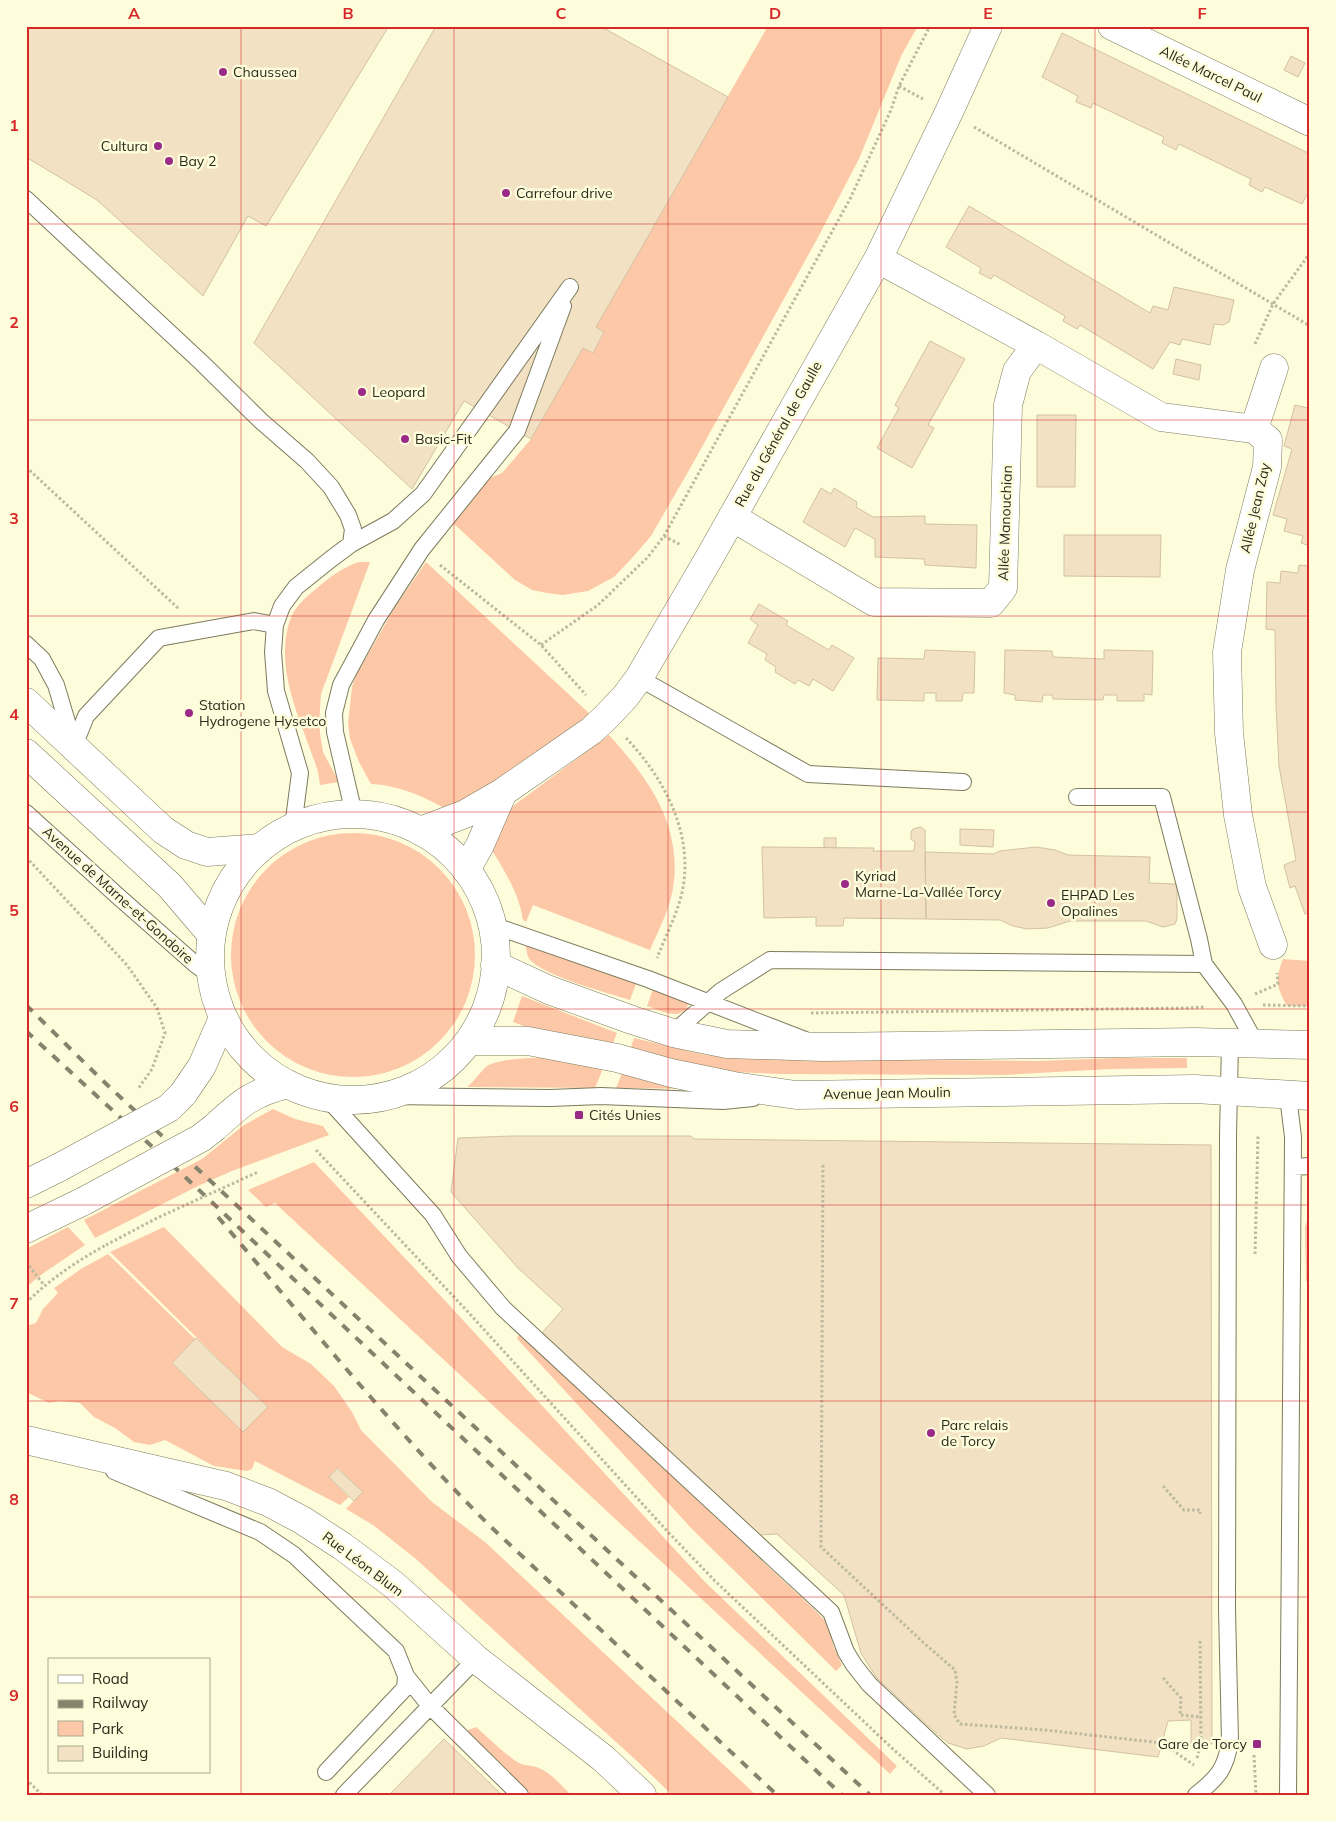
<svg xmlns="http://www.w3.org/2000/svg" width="1336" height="1821" font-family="Mulish,sans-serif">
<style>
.green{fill:#fcc8a8}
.building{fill:#f3e1c3;stroke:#d3c1a4}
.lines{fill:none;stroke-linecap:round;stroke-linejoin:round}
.service-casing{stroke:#7d7b5d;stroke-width:18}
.minor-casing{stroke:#7d7b5d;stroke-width:29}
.tertiary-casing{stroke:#7d7b5d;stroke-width:29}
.path{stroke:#bbba9f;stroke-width:3;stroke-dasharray:2.5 2.5;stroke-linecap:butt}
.service{stroke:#fff;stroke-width:16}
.minor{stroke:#fff;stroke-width:28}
.tertiary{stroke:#fff;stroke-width:28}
.rail{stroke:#84836d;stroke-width:4;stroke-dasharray:9 9;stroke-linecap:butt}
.tertiary-bridge-casing{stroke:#7d7b5d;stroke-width:29;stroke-linecap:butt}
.path-bridge{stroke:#bbba9f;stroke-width:3;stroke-dasharray:2.5 2.5;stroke-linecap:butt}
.tertiary-bridge{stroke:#fff;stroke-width:28}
.grid{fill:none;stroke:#d62828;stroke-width:1;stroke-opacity:0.55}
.poi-dot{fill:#9b2987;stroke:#fefddb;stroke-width:2}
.labels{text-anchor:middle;stroke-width:5;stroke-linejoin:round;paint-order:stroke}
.poi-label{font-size:14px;fill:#2b2a1e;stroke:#fefddb;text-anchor:start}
.street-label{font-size:14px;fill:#2b2a1e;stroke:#fefddb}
.neatline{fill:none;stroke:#d62828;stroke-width:2}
.grid-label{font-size:16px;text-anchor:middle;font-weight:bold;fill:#d62828}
</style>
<rect width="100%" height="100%" fill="#fefddb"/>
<path class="green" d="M768,26H918L902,54L859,159L816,241L692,465L651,536L633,557L614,577L588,591L563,595L547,593L532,590L515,580L453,523L487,479L502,473L531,439L583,348L593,353L604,333L596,327Z
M359,562H370L321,694L319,724L321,740L323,752L339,782L320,785L318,772C303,724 273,671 290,620C295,606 306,597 317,588C330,577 343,567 359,562Z
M426,562L590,714L476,796L448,810C424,797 399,785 371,784L359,762L350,739L348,723L352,687L356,675L395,607Z
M609,735C647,777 680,821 674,881C672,905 659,929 650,950L533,905L526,922L523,920C519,894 505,871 491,849L509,809Z
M231 955a122 122 0 1 1 244 0a122 122 0 1 1-244 0Z
M526,941L636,984L630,1000C607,993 545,976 530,960C526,955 526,946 526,941Z
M1283,959L1310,961V1006H1287C1276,986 1275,980 1283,959Z
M653,989L686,1002L688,1003L687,1009C676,1020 660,1010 647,1006Z
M522,996L617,1033L611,1048L529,1028L513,1022Z
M634,1038L706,1055L754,1059L1039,1061L1116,1058H1187V1068L1110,1069L1003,1075L779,1074L732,1072L629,1053Z
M551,1057L604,1066L595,1088L467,1087C475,1081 479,1073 486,1067C495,1058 538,1058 551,1057Z
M623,1071L696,1089L616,1088Z
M273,1109L295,1119L323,1126L329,1135L232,1171L198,1186L95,1238L84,1220L202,1159L244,1125Z
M314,1162L437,1292L704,1581L897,1766L890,1774L275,1203L266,1207L248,1190Z
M1310,1212V1281H1306L1305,1227Z
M68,1227L85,1245L45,1272L26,1287V1249Z
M164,1227L282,1347L311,1364L334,1386L352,1412L361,1430L432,1502L485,1542L756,1795H672L639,1763L416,1559L373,1525L346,1509L362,1492L338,1468L329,1477L349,1497L340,1505L255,1461L252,1469L247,1471L214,1466L165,1440L150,1445L134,1442L115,1428L94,1417L80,1403L60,1401L49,1403L26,1392V1326L36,1323L43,1309L58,1293L54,1288L81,1269L108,1254L195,1339L172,1363L243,1432L267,1407L110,1252Z
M520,1334L821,1616L829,1627L833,1645L842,1665L836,1671L692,1529L519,1341L517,1338Z
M476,1727C490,1739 503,1753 519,1763C525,1766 534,1765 541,1769C553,1775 562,1786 571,1795H529L469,1736L468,1730Z"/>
<path class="building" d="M26,26H389L266,226L248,216L203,296L97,200L26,157Z
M436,26H600L728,97L596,327L604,332L593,353L583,348L531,439L464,401L412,489L254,343Z
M1062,33L1310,154V189L1302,204L1265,187L1262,192L1249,185L1251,179L1179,144L1176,150L1162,143L1164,137L1093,103L1091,108L1076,102L1078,96L1042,77Z
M1291,56L1305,63L1298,77L1284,70Z
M969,206L1150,313L1153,306L1168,310L1174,287L1234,300L1229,322L1223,325L1214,324L1210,345L1182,339L1180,345L1170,342L1153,369L1080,325L1077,329L1063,321L1065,316L994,275L991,279L979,273L981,268L946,247Z
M930,341L965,359L928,425L934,428L912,468L877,448L899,408L895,405Z
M1176,359L1201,365L1199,380L1173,374Z
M1310,400V546L1301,543L1303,536L1284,531L1287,519L1273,515L1292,449L1284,446L1295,405L1308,408Z
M1037,415H1076L1075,487H1037Z
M821,488L831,494L834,488L857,502L856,507L873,517L925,516V524L977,525L976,568L925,565L924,559L875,557V539L855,528L845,547L803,522Z
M1064,535H1161L1160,577L1064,576Z
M1299,565L1310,566V913L1305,914L1295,886L1290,888L1284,865L1296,860L1279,766L1276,705L1275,630L1266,629L1267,582L1280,583L1281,571L1298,573Z
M759,604L788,621L786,625L829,650L832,645L854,658L833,691L813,679L809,686L798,680L795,684L775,672L776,667L765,660L767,654L748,643L758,625L750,619Z
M925,650L975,652L974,693H963L962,701H936V693H924V701L877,700L878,658L924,659Z
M1005,650L1052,651L1053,657L1104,659V650L1153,651L1152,695L1144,694V701H1117V695H1104L1103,700L1053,699L1052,695H1043L1042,702L1015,700V695L1004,693Z
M921,827L925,830L926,919L844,918L843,926H816V917L764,918L762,847L874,848L873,851H914L915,842L911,839V832L913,829Z
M960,829L994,830L993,847L960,845Z
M824,838H836V848L824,847Z
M1036,847L1055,850L1068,855L1150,857L1149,883L1175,884L1177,888V919L1175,924L1163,927L1146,921H1070L1048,928L1027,929L1013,926L1000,920L926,919L925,852L993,854L1000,851Z
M511,1136H691L694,1139L1211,1145L1212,1744H1191V1720L1168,1721L1158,1757L1001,1738L984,1746L967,1749L948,1743L927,1725L876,1677L861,1653L844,1595L777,1534L760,1535L542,1333L563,1309L518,1268L451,1192L458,1138Z
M196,1338L268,1407L243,1432L172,1363Z
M337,1468L363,1492L354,1501L329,1477Z
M444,1739L502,1795H389Z"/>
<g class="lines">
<defs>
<path id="service" d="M26,199L202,363L261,421L307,461L331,487L348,515L353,529L351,544
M26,644L42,659L56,685L73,742
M639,678L808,774L963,782
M74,746L86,716L159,638L254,621L275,625
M1077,797H1162L1199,939L1204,964L1234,1004L1256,1044
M26,813L120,898L195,964L211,976
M354,814L335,732L334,713L341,685L376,620L422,549L517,431L563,306
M293,827L300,773L276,691L273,652L275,625L282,606L296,587L331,559L351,544L393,521L423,494L570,287
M492,925L648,979L805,1040
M673,1033L721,991L770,960L1204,964
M388,1096L550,1098L601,1096L723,1101L753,1098
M1288,1096L1293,1137L1288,1795
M326,1097L433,1215L459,1256L503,1308L831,1612L846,1652L854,1665L869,1684L987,1795
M1293,1167L1310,1166
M114,1471L260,1532L294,1555L396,1651L406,1676L405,1688L326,1772
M406,1676L430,1706L520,1795
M344,1795L476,1659
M1196,1795C1218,1778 1226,1768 1230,1741L1227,1609L1228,1135L1230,1043"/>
<path id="minor" d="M1112,26L1310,122
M878,259L1036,345L1161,417L1254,429L1268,440L1267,467L1240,570L1227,652L1229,733L1238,815L1252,887L1273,945
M1254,429L1274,368
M732,517L874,602L991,603L1003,588L1008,405L1017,371L1036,345
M26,702L163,830L186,845L207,852L260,848
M26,753L170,886L211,934
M420,831L465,814L503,792L591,731L606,717L625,697L639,678L708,560L878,259L949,112L988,26
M466,870L480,845L503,792
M26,1440L226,1486L268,1502L302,1520L342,1546L394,1585L476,1659L604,1759L642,1795"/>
<path id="tertiary" d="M210 957a143 143 0 1 1 286 0a143 143 0 1 1-286 0Z
M495,965L549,990L632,1020L673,1033L727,1044L823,1047L1195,1042L1310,1045
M469,1041H528L617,1058L671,1073L734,1086L796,1095L1195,1089L1310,1096
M183,1094L202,1066L223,1018
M215,1127C240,1104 253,1092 288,1084
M26,1184L60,1167
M26,1229L84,1201"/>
</defs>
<use href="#service" class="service-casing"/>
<use href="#minor" class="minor-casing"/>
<use href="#tertiary" class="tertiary-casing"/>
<path class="path" d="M899,86L923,99
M974,127L1310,326
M1255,344L1273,304L1310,253
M26,467L179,609
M664,536L681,545
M440,565L541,645L586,695
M541,645L598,605L648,557L664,536L850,199L891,110L899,86L930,26
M626,738C666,780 696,838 681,897C675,918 665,938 657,958
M26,857L127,965L157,1008L165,1033L152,1069L138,1089
M1255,994L1278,984L1277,973
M1263,1005L1310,1006
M811,1013L1188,1008L1204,1007
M316,1150L469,1313L668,1532L715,1581L894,1750L945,1795
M823,1165L821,1547L925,1644L955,1670L957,1682L954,1715L960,1724L1045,1730L1162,1743L1194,1765
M1255,1254L1258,1136
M26,1262L44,1285
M26,1303C50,1279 77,1261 106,1245
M1163,1486L1184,1510H1200V1514
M1163,1678L1181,1698L1180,1715L1200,1717
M1254,1755L1256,1795
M1197,1758L1201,1744L1200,1640
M26,1779L42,1795"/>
<use href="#service" class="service"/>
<use href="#minor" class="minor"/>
<use href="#tertiary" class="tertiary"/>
<path class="rail" d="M26,1005L102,1080L870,1795
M26,1031L183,1175L842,1795
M218,1217C307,1322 394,1430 491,1527L777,1795"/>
<defs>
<path id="tertiary-bridge" d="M60,1167L169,1108L183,1094
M84,1201L201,1138L215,1127"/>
</defs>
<use href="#tertiary-bridge" class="tertiary-bridge-casing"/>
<path class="path-bridge" d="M106,1245L157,1218L258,1172"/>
<use href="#tertiary-bridge" class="tertiary-bridge"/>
</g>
<path class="grid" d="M241,26V1795M454,26V1795M668,26V1795M881,26V1795M1095,26V1795M26,224H1310M26,420H1310M26,616H1310M26,812H1310M26,1009H1310M26,1205H1310M26,1401H1310M26,1597H1310"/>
<g class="poi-dot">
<circle cx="223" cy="72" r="5"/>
<circle cx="158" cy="146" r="5"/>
<circle cx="169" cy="161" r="5"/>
<circle cx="506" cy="193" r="5"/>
<circle cx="362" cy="392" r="5"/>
<circle cx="405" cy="439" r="5"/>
<circle cx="189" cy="713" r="5"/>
<circle cx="845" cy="884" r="5"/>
<circle cx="1051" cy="903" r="5"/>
<rect x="574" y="1110" width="10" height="10" rx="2.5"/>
<circle cx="931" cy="1433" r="5"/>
<rect x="1252" y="1739" width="10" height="10" rx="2.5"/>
</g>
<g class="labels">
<g class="poi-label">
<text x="233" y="77">Chaussea</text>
<text x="148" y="151" text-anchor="end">Cultura</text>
<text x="179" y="166">Bay 2</text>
<text x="516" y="198">Carrefour drive</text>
<text x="372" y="397">Leopard</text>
<text x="415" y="444">Basic-Fit</text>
<text x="199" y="710">Station<tspan x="199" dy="16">Hydrogene Hysetco</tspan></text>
<text x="855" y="881">Kyriad<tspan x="855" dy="16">Marne-La-Vallée Torcy</tspan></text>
<text x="1061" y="900">EHPAD Les<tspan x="1061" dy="16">Opalines</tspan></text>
<text x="589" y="1120">Cités Unies</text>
<text x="941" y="1430">Parc relais<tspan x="941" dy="16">de Torcy</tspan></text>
<text x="1247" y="1749" text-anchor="end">Gare de Torcy</text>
</g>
<g class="street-label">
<text transform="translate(1211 74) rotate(26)" y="5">Allée Marcel Paul</text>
<text transform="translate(778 434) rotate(-61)" y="5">Rue du Général de Gaulle</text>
<text transform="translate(1255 508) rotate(-77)" y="5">Allée Jean Zay</text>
<text transform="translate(1005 523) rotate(-88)" y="5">Allée Manouchian</text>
<text transform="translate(118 895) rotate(42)" y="5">Avenue de Marne-et-Gondoire</text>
<text transform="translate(887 1093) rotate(-1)" y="5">Avenue Jean Moulin</text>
<text transform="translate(363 1564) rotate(37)" y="5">Rue Léon Blum</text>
</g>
</g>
<rect width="1336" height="1821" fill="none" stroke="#fefddb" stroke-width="55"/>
<rect x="48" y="1658" width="162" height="115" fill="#fefddb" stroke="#aaa98f"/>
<rect x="58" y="1675" width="25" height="8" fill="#ffffff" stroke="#aaa98f"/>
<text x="92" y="1684" font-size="15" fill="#2b2a1e">Road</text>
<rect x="58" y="1700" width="25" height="8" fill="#84836d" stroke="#aaa98f"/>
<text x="92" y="1708" font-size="15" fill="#2b2a1e">Railway</text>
<rect x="58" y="1721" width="25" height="15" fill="#fcc8a8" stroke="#aaa98f"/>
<text x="92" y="1734" font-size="15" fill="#2b2a1e">Park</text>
<rect x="58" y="1746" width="25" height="15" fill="#f3e1c3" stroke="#aaa98f"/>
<text x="92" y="1758" font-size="15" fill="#2b2a1e">Building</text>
<rect x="28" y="28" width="1280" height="1766" class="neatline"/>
<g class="grid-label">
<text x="134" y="19">A</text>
<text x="348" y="19">B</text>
<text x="561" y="19">C</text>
<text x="775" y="19">D</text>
<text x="988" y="19">E</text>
<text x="1202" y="19">F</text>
<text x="14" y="131">1</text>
<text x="14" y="328">2</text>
<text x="14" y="524">3</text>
<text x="14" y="720">4</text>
<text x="14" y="916">5</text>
<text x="14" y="1112">6</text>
<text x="14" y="1309">7</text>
<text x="14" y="1505">8</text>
<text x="14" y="1701">9</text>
</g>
</svg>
